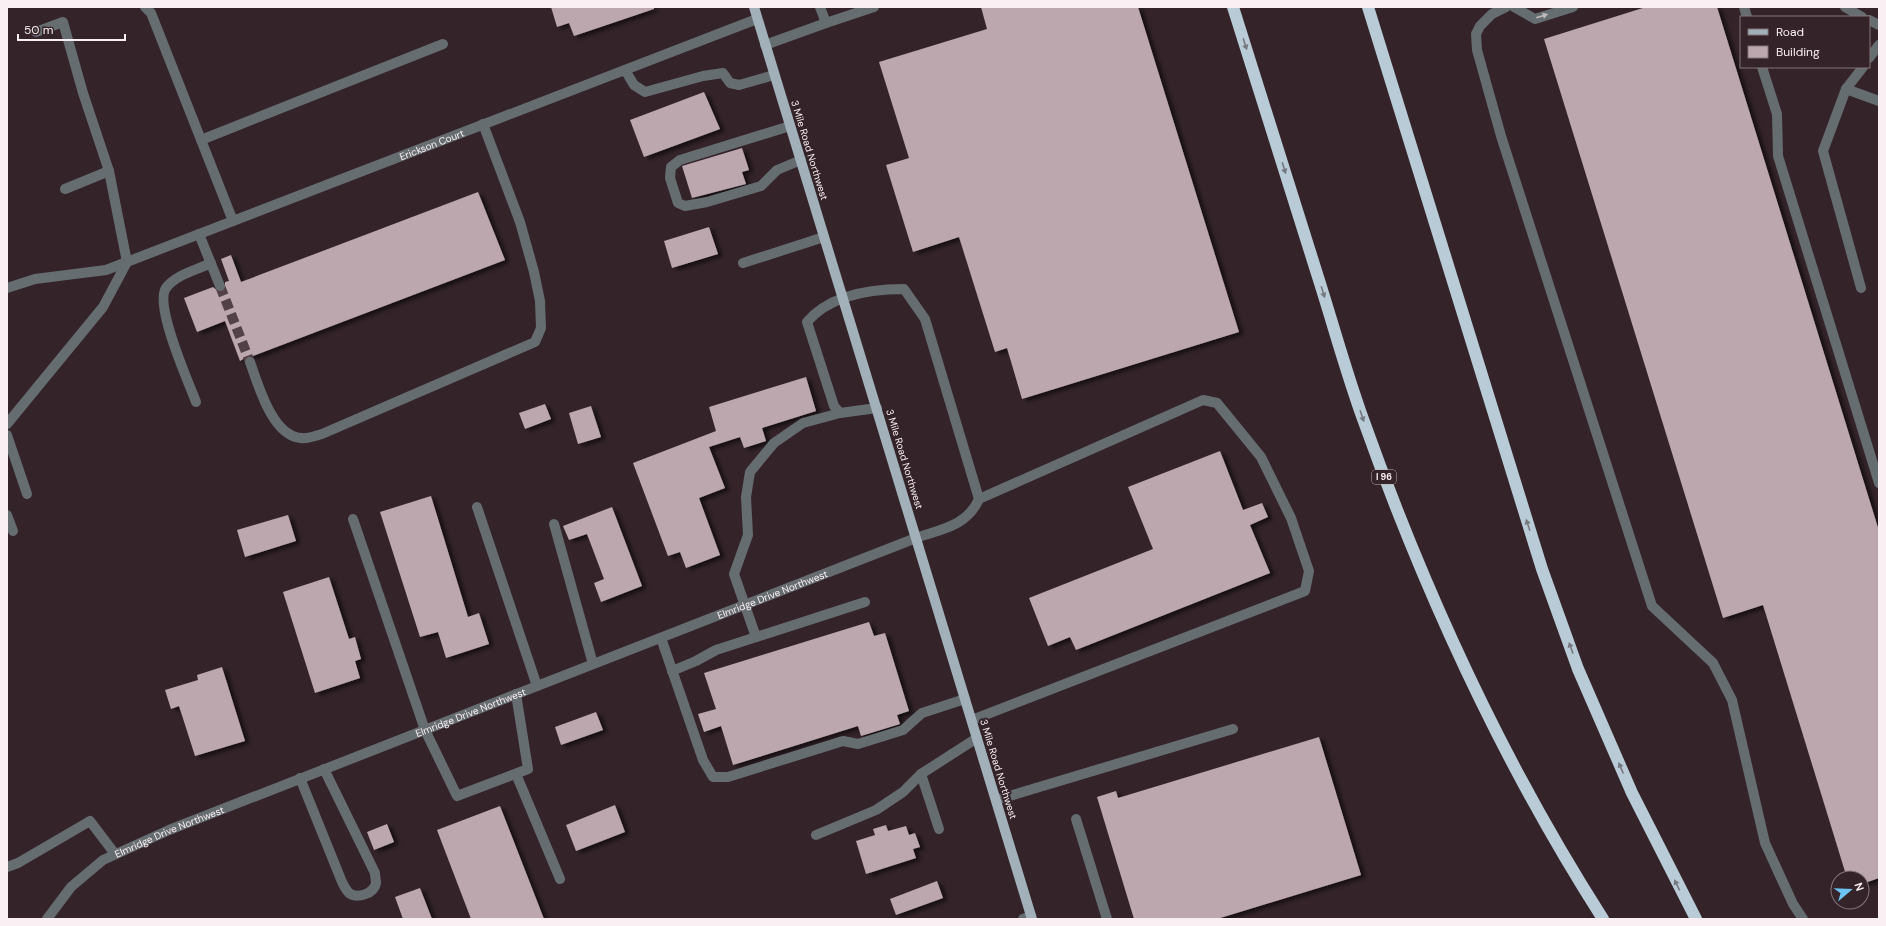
<svg xmlns="http://www.w3.org/2000/svg" width="1886" height="926" font-family="'DM Sans',sans-serif">
<style>
.building{fill:#bba7ad;filter:url(#shadow)}
.lines{fill:none;stroke-linecap:round;stroke-linejoin:round}
.minor-tunnel{stroke:#524247;stroke-width:10;stroke-dasharray:10 5;stroke-linecap:butt}
.minor{stroke:#666d71;stroke-width:10}
.major{stroke:#a1b0b9;stroke-width:10}
.highway{stroke:#b9cbd6;stroke-width:12}
.oneway{fill:#bfbbbe}
.oneway2{fill:#767880}
.labels{text-anchor:middle;stroke-width:4;stroke-linejoin:round;paint-order:stroke}
.shield{fill:#342429;stroke:#bfb2b6;stroke-width:1}
.shield-label{font-size:9px;font-weight:bold;fill:#faeff2}
.street-label{font-size:10px;fill:#faeff2;stroke:#342429}
</style>
<defs>
<filter id="shadow"><feDropShadow dx="4.5" dy="2.5" stdDeviation="2" flood-color="#0009"/></filter>
</defs>
<rect width="100%" height="100%" fill="#342429"/>
<path class="building" d="M551,7H654V9L574,36L569,23L557,27Z
M981,7H1138L1239,332L1022,399L1007,348L995,352L959,237L913,252L886,165L909,158L879,62L987,29Z
M1646,7H1717L1879,531V878L1862,884V878H1847L1763,605L1723,618L1544,39Z
M704,92L720,129L644,157L630,120Z
M742,148L749,170L742,172L746,184L692,198L682,166Z
M478,192L505,260L253,356H248L240,361L225,321L197,332L184,298L213,287L219,292L225,290V282L229,281L221,259L231,255L241,282Z
M709,227L718,254L672,268L664,241Z
M806,377L816,411L762,428L766,441L744,448L740,437L709,447L725,488L699,498L720,555L686,568L680,552L668,556L633,463L716,431L709,407Z
M545,404L551,419L525,429L519,413Z
M591,406L601,437L578,444L569,413Z
M1220,451L1243,510L1262,503L1268,517L1250,525L1270,573L1076,650L1070,637L1048,646L1029,598L1153,549L1128,487Z
M431,496L468,617L479,613L489,644L446,658L438,632L420,637L380,512Z
M612,507L642,586L601,602L594,583L604,579L587,534L569,540L563,526Z
M288,515L296,541L245,557L237,530Z
M329,577L349,639L355,637L361,659L355,661L360,678L315,693L283,592Z
M869,622L874,636L885,633L909,711L897,715L900,724L861,736L858,726L733,765L721,726L704,732L698,714L716,709L704,673Z
M222,667L245,741L195,756L179,706L171,709L165,690L198,680L197,675Z
M596,712L603,730L561,745L555,727Z
M1319,737L1361,875L1217,919H1134L1097,797L1116,791L1118,798Z
M615,805L625,832L576,851L566,825Z
M500,806L544,919H471L437,830Z
M387,824L394,842L374,850L367,832Z
M886,825L888,831L906,826L909,835L915,833L920,847L913,849L916,858L866,874L856,841L875,835L873,829Z
M937,881L943,898L896,915L890,899Z
M420,888L432,919H403L395,897Z"/>
<g class="lines">
<path class="minor-tunnel" d="M220,286L250,362"/>
<g class="minor">
<path d="M145,7L151,13L233,221"/>
<path d="M1506,7L1492,14L1480,26L1476,34L1477,50L1501,136L1652,606L1713,663L1732,700L1765,843L1793,904L1803,919"/>
<path d="M1514,7L1535,19L1573,7"/>
<path d="M1744,7L1747,17"/>
<path d="M1845,7L1862,17"/>
<path d="M1869,20L1879,25"/>
<path d="M826,23L874,7"/>
<path d="M765,45L826,23L820,7"/>
<path d="M1869,58L1879,45"/>
<path d="M1762,67L1777,114L1778,156L1879,483"/>
<path d="M625,70L634,85L645,92L703,76L723,73L730,83L739,85L774,75"/>
<path d="M1846,89L1879,101"/>
<path d="M790,126L680,160L671,167L670,178L678,203L685,206L707,202L761,186L777,170L801,160"/>
<path d="M201,140L443,44"/>
<path d="M65,189L109,171"/>
<path d="M199,234L220,286"/>
<path d="M743,263L824,237"/>
<path id="s1" d="M7,288L35,279L106,270L757,19"/>
<path d="M1861,288L1823,151L1846,89L1863,67"/>
<path d="M250,362C258,384 272,436 301,438C308,439 315,436 322,434L535,342L541,328L540,301L534,272L520,222L483,124"/>
<path d="M196,402C188,381 154,305 166,288C175,275 197,270 211,263"/>
<path d="M7,424L103,307L127,262L109,171L83,93L63,22L36,32"/>
<path d="M7,435L27,494"/>
<path d="M477,507L537,686"/>
<path d="M7,515L13,531"/>
<path d="M353,519L425,730L457,796L528,769L516,694"/>
<path d="M554,524L593,664"/>
<path d="M756,637L734,574L748,535L746,497L750,472L774,443L803,423L840,413"/>
<path d="M661,638L703,760L713,777H728L843,741L858,744L903,730L922,713L965,699"/>
<path d="M672,671L696,661L716,650L865,602"/>
<path d="M972,720L1305,591L1309,571L1291,518L1261,457L1217,403L1203,400L979,499"/>
<path d="M516,774L560,879"/>
<path d="M921,774L939,829"/>
<path d="M300,778L342,882C344,886 346,890 349,893C357,899 374,894 376,883C376,881 375,876 375,873L324,769"/>
<path d="M996,800L1233,729"/>
<path d="M1076,819L1107,919"/>
<path d="M816,835L876,810L903,792L921,774L977,738"/>
<path d="M7,867L18,863L90,821L115,854"/>
<path id="s2" d="M47,919L71,887L103,860L169,830L916,538C942,529 967,526 979,499L925,319L904,289C870,289 830,295 807,322L834,406L840,413L877,408"/>
<path d="M1023,919L1031,916"/>
</g>
<path class="major" d="M754,7L1032,919"/>
<path class="highway" d="M1233,7C1262,97 1290,187 1318,277C1333,324 1346,372 1363,419C1425,593 1503,763 1603,919
M1368,7L1542,569L1578,669L1632,793L1696,919"/>
</g>
<defs><path id="oneway-solid" d="M-6-.8H1V-3.2L6.5 0L1 3.2V.8H-6Z"/></defs>
<use class="oneway" href="#oneway-solid" transform="translate(1542 16) rotate(-17)"/>
<g class="oneway2">
<use href="#oneway-solid" transform="translate(1245 44) rotate(72)"/>
<use href="#oneway-solid" transform="translate(1284 168) rotate(73)"/>
<use href="#oneway-solid" transform="translate(1323 292) rotate(73)"/>
<use href="#oneway-solid" transform="translate(1362 416) rotate(71)"/>
<use href="#oneway-solid" transform="translate(1528 525) rotate(-108)"/>
<use href="#oneway-solid" transform="translate(1571 648) rotate(-110)"/>
<use href="#oneway-solid" transform="translate(1621 768) rotate(-113)"/>
<use href="#oneway-solid" transform="translate(1677 885) rotate(-116)"/>
</g>
<g class="labels">
<rect class="shield" x="1372" y="470" width="24" height="14" rx="3"/>
<g class="shield-label">
<text x="1384" y="480">I 96</text>
</g>
<g class="street-label">
<text dy="4" stroke="none"><textPath href="#s1" startOffset="450">Erickson Court</textPath></text>
<text transform="translate(810 150) rotate(73)" y="4">3 Mile Road Northwest</text>
<text transform="translate(905 459) rotate(73)" y="4">3 Mile Road Northwest</text>
<text dy="4" stroke="none"><textPath href="#s2" startOffset="802">Elmridge Drive Northwest</textPath></text>
<text dy="4" stroke="none"><textPath href="#s2" startOffset="478">Elmridge Drive Northwest</textPath></text>
<text transform="translate(999 769) rotate(73)" y="4">3 Mile Road Northwest</text>
<text dy="4" stroke="none"><textPath href="#s2" startOffset="154">Elmridge Drive Northwest</textPath></text>
</g>
</g>
<rect width="1886" height="926" fill="none" stroke="#faeff2" stroke-width="16"/>
<rect x="1740" y="16" width="130" height="52" fill="#342429" stroke="#837579"/>
<rect x="1748" y="29" width="20" height="6" fill="#a1b0b9" stroke="#837579"/>
<text x="1776" y="36" font-size="12" fill="#faeff2">Road</text>
<rect x="1748" y="46" width="20" height="12" fill="#bba7ad" stroke="#837579"/>
<text x="1776" y="56" font-size="12" fill="#faeff2">Building</text>
<g transform="translate(1850 890) rotate(71)"><circle r="19" fill="#342429" stroke="#837579"/>
<path d="M0-3L7 15L0 10L-7 15Z" fill="#6cc3f2"/>
<text y="-6" font-size="11" font-weight="bold" text-anchor="middle" fill="#faeff2">N</text>
</g>
<path d="M18 34v6h107v-6" fill="none" stroke="#faeff2" stroke-width="2"/>
<text x="24" y="34" font-size="12" fill="#faeff2" stroke="#342429" stroke-width="3" paint-order="stroke">50 m</text>
</svg>
